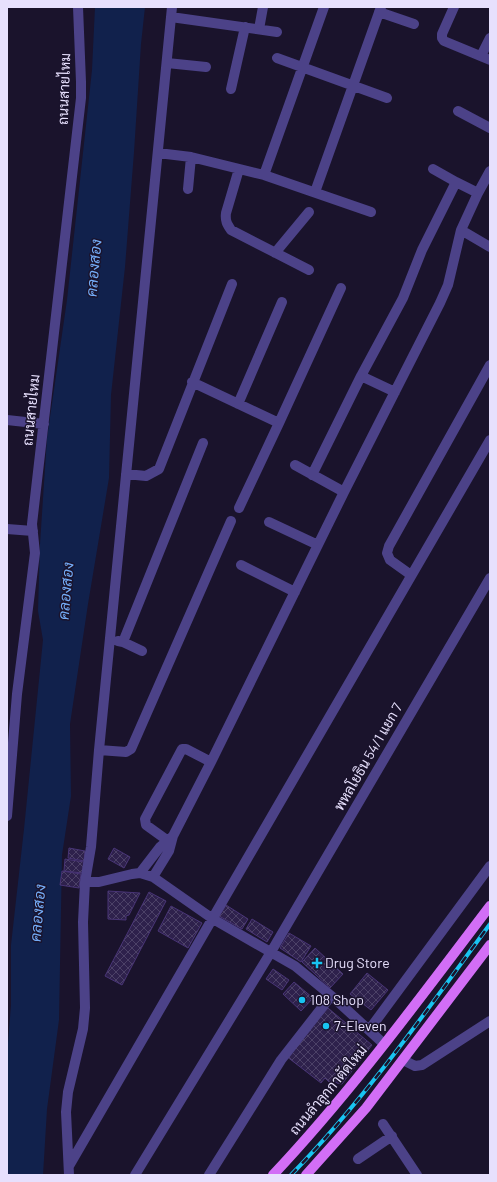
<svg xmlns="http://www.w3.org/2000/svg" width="497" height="1182" font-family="Barlow,Sarabun,sans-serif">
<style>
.water{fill:#11214c}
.building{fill:url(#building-cross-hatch);stroke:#483476}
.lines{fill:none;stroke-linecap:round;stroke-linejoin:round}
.minor{stroke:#4c4288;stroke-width:10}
.major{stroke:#d26ef6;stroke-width:10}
.rail-casing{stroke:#18c4f1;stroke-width:4}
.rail{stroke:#1a132c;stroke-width:2.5;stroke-dasharray:8;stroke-linecap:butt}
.poi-dot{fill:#18c4f1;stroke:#1a132c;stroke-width:1.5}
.labels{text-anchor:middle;stroke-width:3;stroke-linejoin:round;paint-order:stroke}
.street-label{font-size:14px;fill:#e7e0fd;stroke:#1a132c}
.poi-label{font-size:14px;fill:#e7e0fd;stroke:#1a132c;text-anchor:start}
.water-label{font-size:15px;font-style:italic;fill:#74acf7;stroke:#1a132c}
</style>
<defs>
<pattern id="building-cross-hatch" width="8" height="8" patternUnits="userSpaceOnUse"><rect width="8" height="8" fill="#2e214c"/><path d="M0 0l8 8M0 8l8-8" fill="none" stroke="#4c4167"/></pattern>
</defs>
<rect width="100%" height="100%" fill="#1a132c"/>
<path class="water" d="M95,7H145L141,44L134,152L125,267L111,395L109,478L88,604L70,724L71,796L62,855L59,1020L47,1109L43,1175H8L7,1055L11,1005V945L24,829L43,640L38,611L40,544L47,438L67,300L92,70Z"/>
<path class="building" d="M69,848L85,851L84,861L68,858Z
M114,848L130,857L124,868L108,859Z
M65,859L84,862L82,873L64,871Z
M62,871L81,874L79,888L60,885Z
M108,891L140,893L129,915L126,916V920L108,919Z
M149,892L166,901L122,985L105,976Z
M226,905L248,919L242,929L219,916Z
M171,906L202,923L188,948L158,931Z
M252,919L273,932L267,942L246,929Z
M289,933L311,946L301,962L280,948Z
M315,948L343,974L330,988L302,962Z
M273,969L289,980L282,990L266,979Z
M367,973L388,990L371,1010L350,994Z
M294,982L313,998L301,1011L283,994Z
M328,1008L372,1045L342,1084L337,1083L333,1080L330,1083L325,1078L321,1083L286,1056Z"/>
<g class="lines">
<path class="minor" d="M454,7L442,34V38L444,41L490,60
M379,12L414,24
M171,17L277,32
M259,29L263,7
M481,56L490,38
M277,58L387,98
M167,63L206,67
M231,89L245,27
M458,111L490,128
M158,153L191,157L264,175L371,212
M239,169L226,213C225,221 227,224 231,230L309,270
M433,169L456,182
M264,175L324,7
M188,189L191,157
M315,192L381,7
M461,230L490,247
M275,253L309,212
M361,376L395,392
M192,382L279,423
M238,404L282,302
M7,420L44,424
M295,465L344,492
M126,474L146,476L159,469L232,284
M312,475L361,376L403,298L422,250L456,182L478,193
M239,508L279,423L341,288
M269,522L318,545
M7,529L33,531
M241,565L295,592
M411,575L390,560L387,553L389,546L490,365
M118,641L123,642L142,651
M123,642L203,443
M99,750L126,752L131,749L231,521
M7,816L17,694L35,553L32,524L81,98V82L78,7
M171,843L146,825L145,819L182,749H186L211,762
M140,873L160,847L173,836
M153,877L169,851L173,836L211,762L344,492L440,303L448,285L461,230L478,193L490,171
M85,882H99L132,874L140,873L153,877L213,919L295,966L334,998L384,1044
M369,1030L490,866
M403,1060L415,1066L422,1065L490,1021
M383,1124L417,1175
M358,1159L392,1136
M69,1166L490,440
M69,1175L66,1112L68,1092L83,1029L85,1008L83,922L85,882L91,847L99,750L172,7
M135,1175L271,952L490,578
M209,1175L281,1060L331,996"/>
<path class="major" d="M273,1175C352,1091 420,998 490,906
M306,1175L366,1108L490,945"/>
<defs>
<path id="rail" d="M291,1175C366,1098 427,1010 490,924"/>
</defs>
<use href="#rail" class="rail-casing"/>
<use href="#rail" class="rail"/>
</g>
<g class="poi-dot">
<path d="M315 957h4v4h4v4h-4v4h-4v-4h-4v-4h4z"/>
<circle cx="302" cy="1000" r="4"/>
<circle cx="326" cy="1026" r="4"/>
</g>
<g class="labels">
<g class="street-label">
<text transform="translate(64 89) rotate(-88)" y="5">ถนนสายไหม</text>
<text transform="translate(31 410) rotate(-84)" y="5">ถนนสายไหม</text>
<text transform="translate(368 757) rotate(-60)" y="5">พหลโยธิน 54/1 แยก 7</text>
<text transform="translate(328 1090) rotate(-50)" y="5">ถนนลำลูกกาตัดใหม่</text>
</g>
<g class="poi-label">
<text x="325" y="968">Drug Store</text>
<text x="310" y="1005">108 Shop</text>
<text x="334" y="1031">7-Eleven</text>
</g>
<g class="water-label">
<text transform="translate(94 268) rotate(-85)" y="5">คลองสอง</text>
<text transform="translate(66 591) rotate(-85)" y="5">คลองสอง</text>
<text transform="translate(38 913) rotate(-85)" y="5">คลองสอง</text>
</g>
</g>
<rect width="497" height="1182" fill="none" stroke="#e7e0fd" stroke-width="16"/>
</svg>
